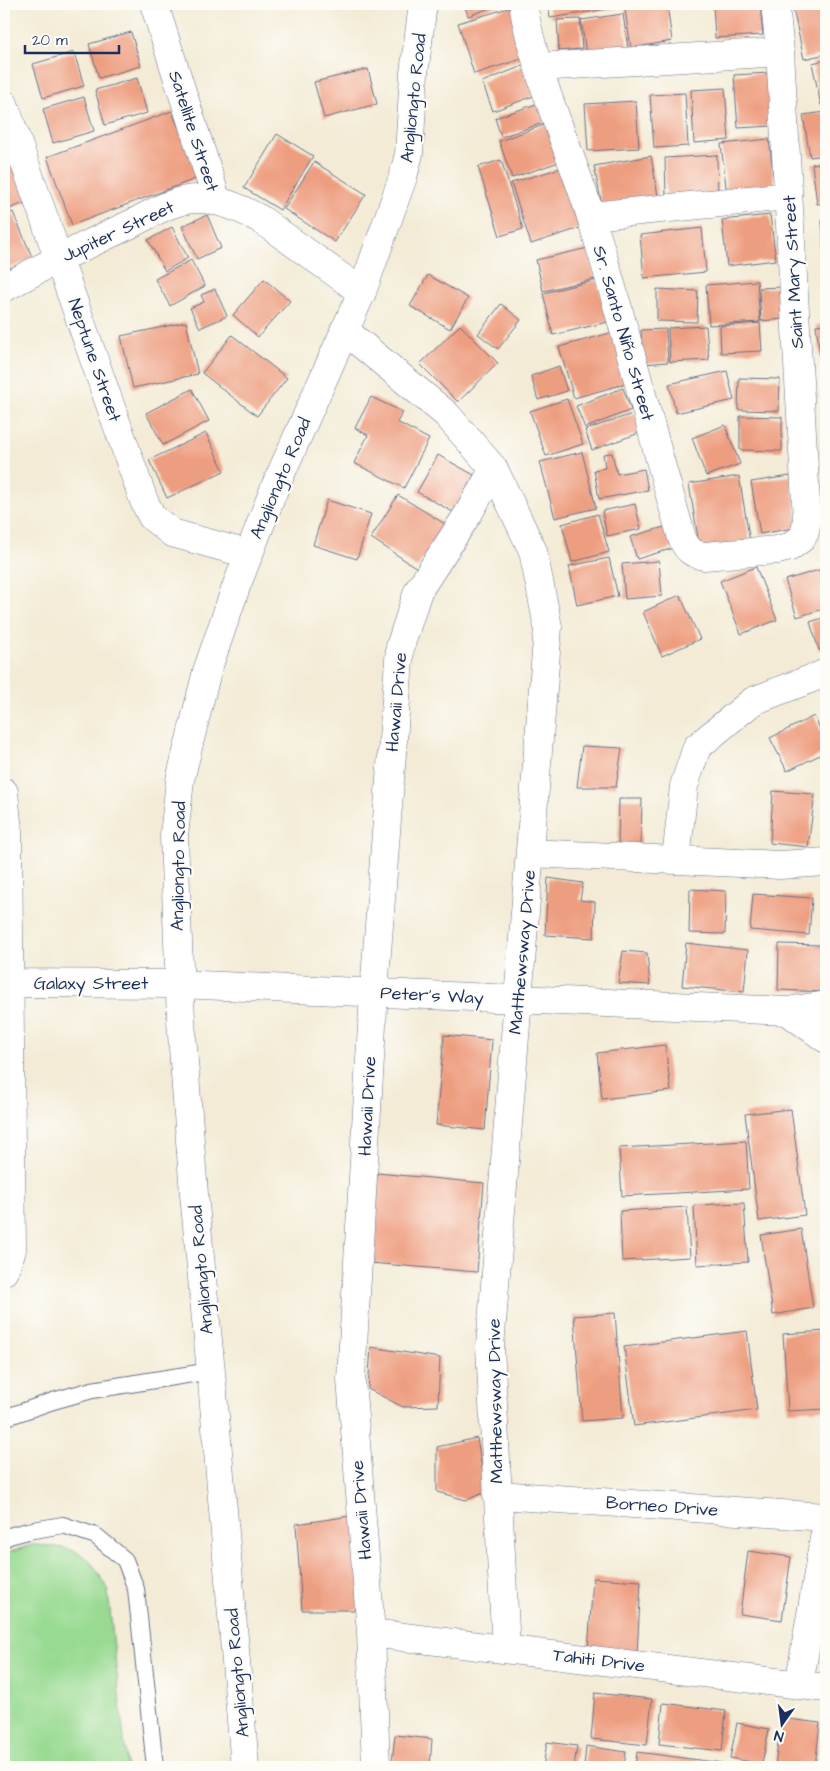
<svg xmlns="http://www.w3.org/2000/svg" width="830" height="1771" font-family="'Architects Daughter',sans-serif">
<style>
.green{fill:#98da91;stroke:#5a8478}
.building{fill:#ee9e80}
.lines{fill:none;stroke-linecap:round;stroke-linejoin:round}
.service-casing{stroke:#677188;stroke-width:18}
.minor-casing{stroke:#677188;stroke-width:29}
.primary-casing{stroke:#677188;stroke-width:29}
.service{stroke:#fff;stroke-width:16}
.minor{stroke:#fff;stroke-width:28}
.primary{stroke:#fff;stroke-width:28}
.labels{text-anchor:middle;stroke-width:4.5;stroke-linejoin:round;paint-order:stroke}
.street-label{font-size:18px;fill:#1b2f5e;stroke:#fdfcf7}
</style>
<rect width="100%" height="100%" fill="#fdfcf7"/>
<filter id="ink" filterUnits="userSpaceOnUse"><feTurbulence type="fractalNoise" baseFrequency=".02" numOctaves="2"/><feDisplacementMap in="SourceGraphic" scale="10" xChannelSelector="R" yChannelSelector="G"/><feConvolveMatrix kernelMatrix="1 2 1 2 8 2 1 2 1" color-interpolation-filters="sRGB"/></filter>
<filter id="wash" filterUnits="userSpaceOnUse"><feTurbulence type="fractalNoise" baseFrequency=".0096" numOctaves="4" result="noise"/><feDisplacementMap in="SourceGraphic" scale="20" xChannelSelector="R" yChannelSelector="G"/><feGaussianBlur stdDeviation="1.12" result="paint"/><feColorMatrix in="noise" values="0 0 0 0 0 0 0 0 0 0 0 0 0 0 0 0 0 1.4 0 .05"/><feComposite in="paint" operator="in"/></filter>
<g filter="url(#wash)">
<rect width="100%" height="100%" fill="#f3ebd6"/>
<path class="green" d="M31,1545C45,1545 69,1547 81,1554C93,1561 103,1580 108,1592L127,1767H4V1554Z"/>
<g id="blocks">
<path class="building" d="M464,4H501L468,16Z
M548,4H621V7L550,18Z
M624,4H667L672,41L631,48Z
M713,4H760L763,35L715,38Z
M792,4H826V54L804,59Z
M515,6L531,56L474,74L458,23Z
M623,14L628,48L586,54L581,20Z
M580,19L582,49L559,51L557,20Z
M131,32L141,66L99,78L89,44Z
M74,52L84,86L43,98L33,64Z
M826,60V104L821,105L812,63Z
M530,63L542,93L493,111L482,82Z
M368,69L377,104L324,118L314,82Z
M769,73L773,126L738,128L734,75Z
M137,78L147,113L105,125L95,90Z
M725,88L729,140L694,143L691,90Z
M685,93L688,146L654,148L650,95Z
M84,97L94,131L53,143L43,109Z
M545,101L552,120L501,137L495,118Z
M636,101L639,148L588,151L585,104Z
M172,111L198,178L72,225L47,157Z
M826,112V155L810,157L803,115Z
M549,123L562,161L512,178L499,141Z
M277,134L313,156L280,210L244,188Z
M769,139L775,190L727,195L721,144Z
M4,144L9,159L4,161Z
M717,155L718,195L666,197L665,158Z
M651,156L658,196L602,206L594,166Z
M501,160L523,229L500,236L478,167Z
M314,162L366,194L335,242L284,209Z
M826,162V203L817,204L812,164Z
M15,167L29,201L4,211V171Z
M561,168L580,228L531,244L511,183Z
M13,212L33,259L10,268L6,259L4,260V216Z
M207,215L221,248L197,259L182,226Z
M770,215L776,260L727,266L722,220Z
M822,217H826V269H824Z
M172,227L188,258L165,271L148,240Z
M702,228L706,272L644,278L640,235Z
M588,248L595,279L543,291L536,260Z
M191,260L205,286L170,306L155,279Z
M428,275L468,298L450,329L410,306Z
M264,279L290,301L258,337L233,315Z
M597,280L608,322L553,335L543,293Z
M757,281L760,322L709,325L706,285Z
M782,287L784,319L761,321L759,288Z
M215,289L227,316L200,328L190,308L204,302L201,295Z
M657,289L698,291L697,322L657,321Z
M501,304L521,320L498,349L478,334Z
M186,322L198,374L133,388L121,336Z
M760,323L762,351L721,353L720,326Z
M826,324V363H821L816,325Z
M460,325L498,363L458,402L420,364Z
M706,326L709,360L670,362L668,328Z
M666,329L668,362L643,364L641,330Z
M614,332L628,383L574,398L559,347Z
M232,335L287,378L257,416L202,373Z
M559,366L567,391L538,400L531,376Z
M727,371L734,400L676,413L669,384Z
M739,378L780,379L779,411L738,410Z
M623,388L631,410L585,428L576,406Z
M192,389L209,421L163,445L146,413Z
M371,397L403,412L397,422L429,439L404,488L354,463L368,435L355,428Z
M567,399L583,444L546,456L530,411Z
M635,413L642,432L592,450L585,430Z
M740,416L782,417V451L740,450Z
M725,425L740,464L706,476L692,438Z
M206,433L224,471L167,498L149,460Z
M582,452L596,508L555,518L540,462Z
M612,453L617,474L644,469L648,490L599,499L594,470L605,468L603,454Z
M438,455L474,475L453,512L417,492Z
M739,476L750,542L700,550L689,484Z
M790,476L799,527L760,534L751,482Z
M398,495L445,524L417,568L371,538Z
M327,500L371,514L357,559L313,545Z
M635,504L641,529L607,536L602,511Z
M598,514L609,552L572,562L562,524Z
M671,525L677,547L637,559L630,537Z
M609,558L618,596L577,605L569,566Z
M659,561L662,596L625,599L622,564Z
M756,567L777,620L741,634L720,581Z
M826,568V608L797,617L785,580Z
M680,595L700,639L662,656L643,612Z
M826,617V648L819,650L810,622Z
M814,716L826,741V752L787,771L770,738Z
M582,746L622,748L616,787H577Z
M773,791L815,794L808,847L770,843Z
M619,799H642L641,844L618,846Z
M548,878L583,883L580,900L595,902L594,938L545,935Z
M690,889L726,891L725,934L689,933Z
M753,894L812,898L809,935L750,930Z
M686,943L748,950L744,992L682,986Z
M779,944L826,945V992L778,990Z
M623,951L647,953L650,985L618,983Z
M444,1035L492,1040L485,1130L436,1125Z
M665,1045L671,1091L602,1099L597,1053Z
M791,1109L805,1215L759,1221L745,1114Z
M746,1141L749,1189L622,1196L619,1148Z
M377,1173L484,1183L477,1272L370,1263Z
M744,1203L748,1262L697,1265L694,1205Z
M687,1207L690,1257L622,1261L620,1211Z
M801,1229L813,1308L773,1315L761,1235Z
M615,1313L623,1418L582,1421L574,1316Z
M747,1331L757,1410L634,1426L624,1347Z
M826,1331V1409L788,1411L783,1334Z
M4,1340L10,1360L4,1362Z
M371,1347L440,1358L438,1406L403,1407L368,1389Z
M477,1438L486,1492L466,1500L437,1492V1447Z
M358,1515L363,1610H302L296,1524Z
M748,1551L791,1557L782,1620L740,1614Z
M593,1578L641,1581L637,1654L588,1651Z
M595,1693L652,1699L647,1745L591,1739Z
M663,1703L726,1711L722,1751L659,1744Z
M781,1718L820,1723L815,1767H775Z
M737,1723L769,1729L762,1764L730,1758Z
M395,1735L432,1739L430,1767L392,1763Z
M547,1742L577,1746L574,1767H543Z
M586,1746L626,1752L624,1767H584Z
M637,1752L722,1763L721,1767H635Z"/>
</g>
</g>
<g filter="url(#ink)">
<use href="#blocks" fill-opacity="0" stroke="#677188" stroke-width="1"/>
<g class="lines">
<defs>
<path id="service" d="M4,1418L53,1401L92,1390L211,1371
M4,1539L9,1536L28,1531L63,1525L96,1536L125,1560L136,1589L155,1767"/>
<path id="minor" d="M154,4L217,201
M523,4C535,77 569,146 591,217C624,323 651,431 682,538C687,550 692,554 704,556L777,550L790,547L801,539L805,532L807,519L780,52L775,4
M539,67L780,52
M4,104L144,501L152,517L172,533L248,554
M591,216L788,196
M4,288C45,265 88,244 131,224C151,214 172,200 195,199C218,198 240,208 260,219L362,292
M344,330L446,414L494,469L533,551L548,627L490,1347L506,1649
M4,792L8,832L12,1250L4,1271
M530,853L780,865L826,862
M676,860L684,786L697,747L753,701L826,673
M4,983L178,984L787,1011L826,1005
M787,1011L826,1039
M497,1495L826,1517
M371,1633L826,1688
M799,1685L826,1526
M376,1767L371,1633L351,1379L374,992L400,647L418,591L468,514L494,469"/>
<path id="primary" d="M245,1767L213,1393L194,1194L181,1021L174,836L180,780L207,671L236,587L275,487L362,292L403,177L409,154L414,73L423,4"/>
</defs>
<use href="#service" class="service-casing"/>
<use href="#minor" class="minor-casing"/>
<use href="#primary" class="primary-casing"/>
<use href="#service" class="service"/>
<use href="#minor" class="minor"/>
<use href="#primary" class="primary"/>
</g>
</g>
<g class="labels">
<g class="street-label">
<text transform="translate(413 98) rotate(-84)" y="6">Angliongto Road</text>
<text transform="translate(194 131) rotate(72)" y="6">Satellite Street</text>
<text transform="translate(118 231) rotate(-25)" y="6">Jupiter Street</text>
<text transform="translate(793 272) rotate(-93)" y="6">Saint Mary Street</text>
<text transform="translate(624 333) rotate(74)" y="6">Sr. Santo Niño Street</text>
<text transform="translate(95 360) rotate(71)" y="6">Neptune Street</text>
<text transform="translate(280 478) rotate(-67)" y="6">Angliongto Road</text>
<text transform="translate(396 702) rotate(-85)" y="6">Hawaii Drive</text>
<text transform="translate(178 866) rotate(-89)" y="6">Angliongto Road</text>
<text transform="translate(522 952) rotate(-85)" y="6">Matthewsway Drive</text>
<text x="91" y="989">Galaxy Street</text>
<text transform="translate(432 995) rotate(3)" y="6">Peter's Way</text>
<text transform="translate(367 1106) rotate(-87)" y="6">Hawaii Drive</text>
<text transform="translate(201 1270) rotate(-95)" y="6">Angliongto Road</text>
<text transform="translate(495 1401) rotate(-91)" y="6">Matthewsway Drive</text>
<text transform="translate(662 1506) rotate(4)" y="6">Borneo Drive</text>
<text transform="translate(361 1510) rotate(-95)" y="6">Hawaii Drive</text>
<text transform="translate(599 1660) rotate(7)" y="6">Tahiti Drive</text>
<text transform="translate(237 1673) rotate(-95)" y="6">Angliongto Road</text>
</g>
</g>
<rect width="830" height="1771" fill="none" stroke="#fdfcf7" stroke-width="20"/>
<g transform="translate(782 1724) rotate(194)" stroke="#fdfcf7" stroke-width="4" paint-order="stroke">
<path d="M0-4L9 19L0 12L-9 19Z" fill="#1b2f5e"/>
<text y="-8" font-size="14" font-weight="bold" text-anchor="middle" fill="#1b2f5e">N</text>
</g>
<path d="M25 45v8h94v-8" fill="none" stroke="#1b2f5e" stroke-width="2.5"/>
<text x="32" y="45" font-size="15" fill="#1b2f5e" stroke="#fdfcf7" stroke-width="4" paint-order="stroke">20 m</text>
</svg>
